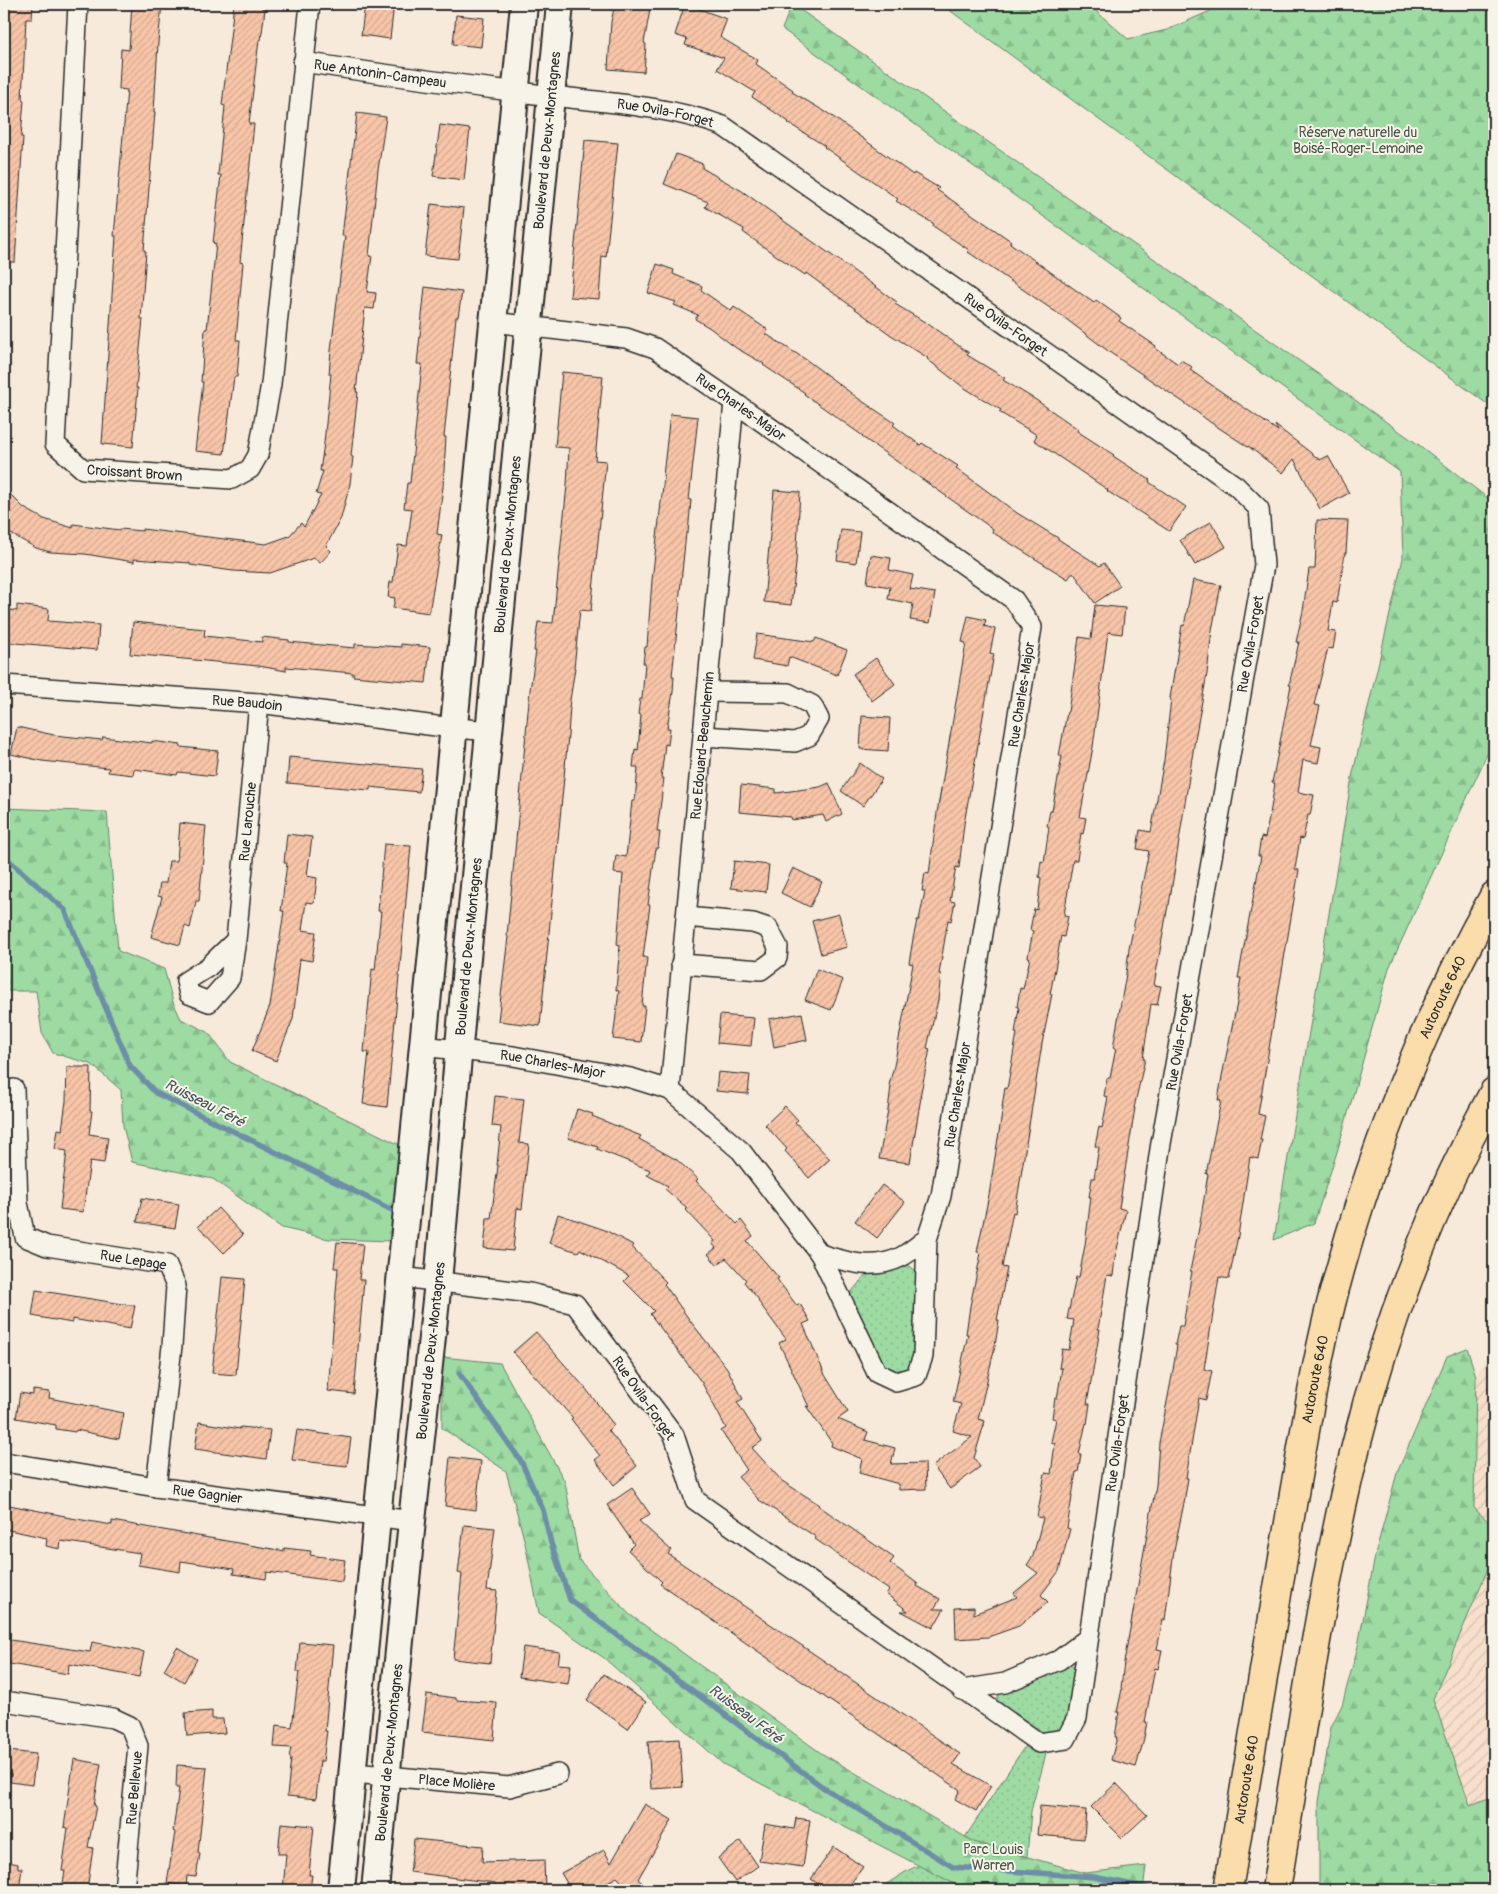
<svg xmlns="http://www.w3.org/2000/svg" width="1498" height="1894" font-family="Pangolin,sans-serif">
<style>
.industrial{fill:url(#industrial-furrows)}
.green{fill:url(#green-dots);stroke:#648367}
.forest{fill:url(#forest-firs);stroke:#648367}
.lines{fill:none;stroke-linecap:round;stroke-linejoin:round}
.stream{stroke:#6d8ea6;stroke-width:5.5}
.building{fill:url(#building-hatch);stroke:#2b2b2b}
.street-casing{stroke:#2b2b2b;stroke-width:22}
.secondary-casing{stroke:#2b2b2b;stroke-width:30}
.highway-casing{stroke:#2b2b2b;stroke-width:31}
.street{stroke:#f7f3e8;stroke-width:19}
.secondary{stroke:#f7f3e8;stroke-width:26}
.highway{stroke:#fbddab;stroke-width:28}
.labels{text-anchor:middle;stroke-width:4;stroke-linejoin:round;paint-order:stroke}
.street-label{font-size:14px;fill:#2b2b2b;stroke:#f7f3e8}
.park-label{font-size:14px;fill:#485749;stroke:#f7f3e8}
.water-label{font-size:15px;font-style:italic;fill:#46545e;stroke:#f7f3e8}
</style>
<defs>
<pattern id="industrial-furrows" width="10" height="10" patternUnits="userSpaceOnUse" patternTransform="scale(1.25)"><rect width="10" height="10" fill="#f7dfcc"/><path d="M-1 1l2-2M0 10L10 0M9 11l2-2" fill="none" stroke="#d4c0af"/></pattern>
<pattern id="green-dots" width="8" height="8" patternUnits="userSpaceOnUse" patternTransform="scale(1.25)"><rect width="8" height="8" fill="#9ddba3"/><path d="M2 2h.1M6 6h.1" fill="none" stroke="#87bc8c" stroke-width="1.8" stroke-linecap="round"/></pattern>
<pattern id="forest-firs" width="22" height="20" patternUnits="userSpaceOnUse" patternTransform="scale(1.25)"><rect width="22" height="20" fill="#9ddba3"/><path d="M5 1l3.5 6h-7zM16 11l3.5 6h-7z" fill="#87bc8c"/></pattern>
<pattern id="building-hatch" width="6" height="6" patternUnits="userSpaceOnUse" patternTransform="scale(1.25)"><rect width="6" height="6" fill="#f8c5a8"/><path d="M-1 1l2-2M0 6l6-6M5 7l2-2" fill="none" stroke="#d5a991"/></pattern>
</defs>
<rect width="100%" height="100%" fill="#f7eadb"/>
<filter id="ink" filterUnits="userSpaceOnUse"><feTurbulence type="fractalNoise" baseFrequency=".02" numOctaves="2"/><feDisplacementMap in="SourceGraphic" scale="10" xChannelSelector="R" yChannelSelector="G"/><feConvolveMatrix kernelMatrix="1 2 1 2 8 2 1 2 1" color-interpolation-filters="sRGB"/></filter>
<g filter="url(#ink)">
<path class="industrial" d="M1494,1353V1527L1474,1508L1476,1376Z
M1494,1554V1796L1470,1805L1433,1699Z"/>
<path class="green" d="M900,1258L926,1279L916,1376L877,1373L843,1302L874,1265Z
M1059,1660L1078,1669L1066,1739L1039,1743L993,1707L1005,1683Z
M1039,1745L1047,1750L1031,1811L1024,1890H877L907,1871L960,1845L1025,1746Z"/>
<path class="forest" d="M792,4L1419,445L1494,503V739L1389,968L1337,1152L1314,1223L1274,1240L1352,777L1403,558L1400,472L782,29Z
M941,4H1088L1128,39L1167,30L1226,4H1494V409Z
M4,808L107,812L118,951L164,969L173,1002L181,1019L208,1032L230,1062L404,1147L392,1241L329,1239L282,1228L213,1179L132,1162L123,1126L121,1090L91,1064L53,1053L42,1033L36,991H4Z
M1467,1348L1476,1376L1474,1508L1494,1527V1554L1433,1699L1470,1805L1494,1796V1890H1319V1802L1331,1727L1342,1705L1358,1646L1376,1551L1397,1473L1447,1356Z
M442,1357L500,1363L565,1482L579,1560L629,1614L821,1753L974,1842L1085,1873L1146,1866L1143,1890H966L723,1764L604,1658L539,1613L525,1543L506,1471L442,1428Z"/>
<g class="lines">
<path class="stream" d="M4,856L65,910L130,1066L156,1093L392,1210
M459,1373L521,1461L543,1510L551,1543L570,1600L824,1788L953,1867L1094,1877L1158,1890"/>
</g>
<path class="building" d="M4,4H33L32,19H26L22,99L24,100L21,137H23L15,262H4Z
M132,4H162L158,43L154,112H155L144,251H146L141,319H143L136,388H138L133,447L102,444L116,236H114L127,90L119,89L121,49L129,50Z
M234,4H263L262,9H265L261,40H259L249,124H254L240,262L243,263L236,340H240L237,377H234L224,454L195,451L203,382H201L205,329H207L216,244L213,243L221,175H218L225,106L222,105Z
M365,4H394L390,39L361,35Z
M615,4H651L644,43L646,44L644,72L608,69L611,22Z
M685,4L727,19L720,37L758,60L756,64L793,90L792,92L829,114L913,175L914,173L939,188L937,190L1011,241L1010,243L1094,303L1096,300L1121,318L1119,321L1156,346L1155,348L1178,364L1181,360L1192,367L1190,370L1278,431L1275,425L1320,460L1328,456L1349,493L1320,509L1294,459L1283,473L1248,446V447L1210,422L1186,404L1112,354L1066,319L968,252L969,250L933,226L934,224L896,201L898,199L824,147L825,146L788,123L789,122L752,97L755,92L717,69L724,58L685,45L687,39L675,35Z
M456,15L484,18L481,47L453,44Z
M357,113L386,117L378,170L369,256H372L367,292L376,293L374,309L365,308L356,392H358L351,456L353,457L350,484L341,518L326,546L331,551L320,563L314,558L270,573L233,571L190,565V563L134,559V562L85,554L50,552L36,548L4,530V488L24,508L44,519L73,528V524L120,530V529L142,531V529L266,544L289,536L301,523L304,527L321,495L316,494L323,471H320L324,443L331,374H329L331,350L345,236H342Z
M440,125L470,129L464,180L433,176Z
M585,140L618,143L606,257L602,256L599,299L570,297Z
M676,154L703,164L702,168L742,191L897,302L895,304L928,324L969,353L967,355L1005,378L1003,380L1036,400L1078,429L1077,431L1114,455L1113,456L1150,480L1149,482L1186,507L1169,531L1107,491L1108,490L1034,440L1037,435L999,412L1001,410L963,387L927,359L928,358L891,335L806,273L805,275L768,250L743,232L744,229L705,207L708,202L664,184Z
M431,204L464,208L458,259L425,256Z
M657,264L674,270L673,274L702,286L701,290L731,311L734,307L768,330L766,334L808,361L859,399L895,423L893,425L920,445L922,443L958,466L956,468L1017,513L1058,538V539L1100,566L1104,563L1120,586L1095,603L1073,572L1068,579L992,532L993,529L862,437L863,436L804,394L805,393L763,365L764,364L736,348L710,328L695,319L698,315L674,305L676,302L648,293Z
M425,287L462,292L458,317H456L444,437H446L443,487L437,534L442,535L429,613L393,608L395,598L388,597L390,582H393L398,545L407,546L412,509L404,508L407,483H410L422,364H417Z
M562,372L603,376L595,460L606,461L591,611L580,610L574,668H575L569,707H570L568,736L540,1026L498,1021L508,937L507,936L530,690L536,651H534L538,622L553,623L567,485L569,448L555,447Z
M670,414L698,417L689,500H691L688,533H686L679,602H680L672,676H674L673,692L667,728H670L668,745L665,744L661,778H664L657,832H660L658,848H656L648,905H650L643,957L647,958L642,1006H645L641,1042L613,1039L619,991L616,990L620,945L617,944L623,874L614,873L616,855L626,857L632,801H635L638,767H633L635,749L638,750L641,715L638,714L640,699H642L645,663H643L645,647H647L652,580L664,477L663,476Z
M774,490L800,492L796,564L791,605L764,602Z
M1317,520L1348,521L1346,553H1345L1337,603L1333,602L1328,631L1336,632L1333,649L1328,648L1314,705L1320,706L1311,745L1321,747L1318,763L1303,760L1298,792L1314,795L1310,815H1308L1303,839L1300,838L1295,869L1299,870L1258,1114L1265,1116L1260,1140H1262L1258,1159L1250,1157L1238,1236L1229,1279L1219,1277L1204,1369L1212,1371L1206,1400L1199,1398L1186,1478H1188L1184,1503L1174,1551L1165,1620H1163L1157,1649L1162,1650L1158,1669L1155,1668L1145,1722H1147L1143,1743L1136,1767L1111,1760L1117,1737H1115L1119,1712H1117L1122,1689L1121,1688L1124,1662L1156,1485L1159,1443L1172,1376L1177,1345H1175L1179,1326H1183L1192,1271H1190L1200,1223L1208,1174H1206L1221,1101L1218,1100L1222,1076L1237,1003L1241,978H1238L1261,856H1258L1261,837L1265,838L1271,808L1275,783H1272L1291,685H1289L1299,642H1296L1303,611L1309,569H1315Z
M1211,522L1226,547L1195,565L1180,540Z
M841,530L860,532L856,563L837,560Z
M871,555L891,558L889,570L913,575L910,589L935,593L930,623L910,620L913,604L888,599L890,587L867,583Z
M1193,580L1221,585L1212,630L1207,674L1195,739L1169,905H1168L1154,985L1161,986L1157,1005L1151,1004L1143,1059H1145L1134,1108H1135L1119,1208L1126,1210L1115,1258L1113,1276L1107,1275L1098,1329H1100L1096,1353L1087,1404H1090L1087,1424L1086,1423L1079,1454H1081L1078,1472H1076L1067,1528L1070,1529L1059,1571L1041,1595L1048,1602L1019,1626L988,1637L956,1639L955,1608L974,1607V1614L1017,1597L1014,1593L1038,1573L1027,1565L1033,1556L1043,1518L1037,1517L1045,1473L1051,1474L1055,1443L1051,1442L1056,1419L1052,1418L1055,1398L1057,1399L1062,1368H1059L1062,1349L1069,1350L1074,1320L1067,1319L1076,1277H1079L1085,1245L1091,1197H1089L1092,1178H1094L1099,1147L1095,1146L1099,1127L1102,1128L1108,1097L1104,1096L1107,1078H1110L1116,1048H1113L1126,974L1129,949L1149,851L1137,849L1140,830L1151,832L1164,760L1171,699L1170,698L1182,625L1184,626Z
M17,605L49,609L48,621L99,625L97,650L4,642V609L17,611Z
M1095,605L1125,608L1122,634L1108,632L1093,747L1080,817L1086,818L1083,834L1081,833L1077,860H1073L1064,915L1068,916L1064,937L1061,936L1055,969L1050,994H1052L1042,1044L1015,1213L1013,1212L1002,1267L1007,1268L997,1320H999L995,1346L978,1419L985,1421L974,1458L980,1467L950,1489L933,1466L972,1437L953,1431L961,1404L953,1402L968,1334H966L970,1306L981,1253L977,1252L989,1195L1003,1107H1002L1005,1088L1007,1089L1017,1033H1015L1019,1008L1017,1007L1020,988L1023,989L1030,958L1028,957L1033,931L1030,930L1034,909L1037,910L1041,878L1039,877L1041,861L1044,862L1049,827L1047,826L1050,811H1052L1059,773L1062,756H1059L1067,712H1068L1079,637L1091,639Z
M968,616L986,620L984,626L995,629L990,653L994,654L964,824L959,868L956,867L950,901L955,902L951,921L948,920L939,974H941L938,1000L927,1048L930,1049L920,1097H921L910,1163L879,1159L888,1110L891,1086L889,1085L894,1066L913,964L909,963L913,939L917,920H919L925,891H922L925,873L929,874L937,813L966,643L962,642Z
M133,622L205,629L204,636L262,642V637L289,640V642L355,648V644L401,647V644L430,647L426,683L353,676V673L286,667V671L259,666L130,654Z
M757,634L814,642L816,638L847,650L837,675L789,657L787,666L753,660Z
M876,658L895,684L872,701L853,674Z
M862,716L890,718L888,751L860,749Z
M17,727L54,735L102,740L103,737L152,743V741L181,745V747L218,751L215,776L178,772L177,775L134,769L133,775L108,772L109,768L42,761L11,754Z
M289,757L422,769L419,792L370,787V790L287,783Z
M860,763L882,779L863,806L841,791Z
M829,783L842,814L826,822L823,815L792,820L791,817L739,812L741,785L776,789V793L820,787Z
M180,823L206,826L199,901H196L190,928L185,926L180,945L151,937L162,897L158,896L160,883H166L169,861H177Z
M287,834L312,837L307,876L317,878L314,903L306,902L302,930L316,932L312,961L300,959L293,1019L276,1061L252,1051L270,1006L284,911H281L287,863H284Z
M384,844L411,846L387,1107L363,1104L369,1052H364L367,1021L372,969L375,970L381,911H378Z
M734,861L769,865L766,892L731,888Z
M793,868L822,882L810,907L781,893Z
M839,914L847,947L821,954L812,921Z
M817,969L843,980L831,1010L805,1000Z
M802,1013L807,1040L774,1047L769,1019Z
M720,1015L754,1018L751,1046L717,1043Z
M67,1067H91L90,1111H92L89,1134L108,1137L104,1163L90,1161L83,1212L60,1209L67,1151L55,1149L58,1129L62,1130L66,1101Z
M718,1072L750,1075L748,1094L716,1091Z
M495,1096L524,1099L519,1143L529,1144L522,1209L517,1208L513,1251L484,1248L487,1218H491L498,1166L497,1165L501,1127L492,1126Z
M785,1106L798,1120L795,1122L830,1159L809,1178L785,1151L787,1149L765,1125Z
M577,1109L593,1114L592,1116L641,1136L639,1139L677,1160L698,1179L696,1181L737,1224L741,1220L753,1236L747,1241L779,1278L777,1279L797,1306L800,1304L810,1321L803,1324L825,1375L848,1412L838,1419L868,1432L865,1440L895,1448L891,1464L925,1463L926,1489L899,1490V1484L859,1473L862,1459L831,1446L832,1443L806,1406L809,1407L779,1343L786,1339L758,1301L759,1300L744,1282L746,1280L726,1258L717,1265L708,1254L716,1248L712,1243L715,1241L685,1209L687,1208L665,1189L668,1186L647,1175L650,1170L597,1149L598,1147L568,1138Z
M882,1185L905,1202L877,1238L855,1221Z
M142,1198L179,1204L175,1228L137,1222Z
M218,1208L243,1235L224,1253L198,1226Z
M558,1214L605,1230L633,1245L632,1247L666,1282L664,1284L691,1322L727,1368L743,1399L737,1402L762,1441L752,1448L782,1481L820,1505L819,1506L894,1558L890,1563L918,1584L917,1586L940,1599L934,1609H944L933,1628L901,1611H908L886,1594L889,1590L815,1539L816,1537L759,1500L738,1477L747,1470L721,1431L726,1428L702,1383L650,1314L654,1311L624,1281L629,1276L580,1249L578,1252L549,1243Z
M337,1242L363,1244L359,1280H364L354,1394L328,1391L338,1268H334Z
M222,1277L245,1279L236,1375L212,1373Z
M36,1290L135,1306L130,1329L72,1319V1323L32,1316Z
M536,1332L586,1389L614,1425L608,1430L637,1466L614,1485L595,1460L600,1456L571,1419L573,1418L513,1352Z
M33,1390L50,1392L49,1398L124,1413L119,1439L76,1430L75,1432L56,1429V1425L16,1418L20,1393L33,1395Z
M199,1422L240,1429V1427L270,1430L266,1459L195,1449Z
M297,1430L351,1438L347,1466L292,1460Z
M450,1457L481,1461L476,1510L445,1506Z
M632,1488L650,1514L639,1521L671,1550L668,1554L960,1754L953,1764L991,1786L976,1811L955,1799L960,1790L660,1584L662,1582L628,1550L634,1544L607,1505Z
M4,1504L65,1516V1517L112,1525V1521L284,1551V1548L311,1551L310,1555L345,1560L342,1582L267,1572L266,1579L233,1574L234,1569L181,1561L180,1572L138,1565L140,1553L61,1541L60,1549L46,1546L47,1538L4,1529Z
M464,1525L495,1528L487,1590L497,1591L490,1663L453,1659L462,1574L458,1573Z
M4,1639L90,1652L92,1642L144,1652L139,1677L69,1664L68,1674L4,1663Z
M300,1642L333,1645L325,1731H327L323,1761H320L316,1799L287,1796L291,1758L289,1757L291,1748L274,1747L276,1725L292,1727L299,1672H297Z
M177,1647L197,1659L184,1682L164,1670Z
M523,1647L560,1652L558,1664L571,1665L568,1684L519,1677Z
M604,1674L646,1702L628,1729L587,1700Z
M427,1694L456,1698V1700L497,1703L494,1740L422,1732Z
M212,1711V1719H223L225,1733L187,1736L185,1713Z
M679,1739L683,1787L651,1789L648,1741Z
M8,1751L36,1754L32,1785L10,1782L11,1774L5,1773Z
M74,1759L101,1764L94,1805L96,1806L88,1847L93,1848L87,1890H62L65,1871H62L68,1828L64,1827Z
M177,1765L207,1767L198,1853L200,1854L196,1877L187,1876L186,1886L167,1883L175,1832L173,1831L179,1788H176Z
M1116,1783L1147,1815L1122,1838L1091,1807Z
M645,1804L672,1820L638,1879L650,1890H630L617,1877L593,1890H571L561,1873L604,1850L611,1863Z
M1040,1806L1086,1810L1084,1839L1037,1835Z
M796,1818L810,1820L803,1867L759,1861L765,1824L794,1829Z
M281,1823L314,1826L309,1875H312L310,1890H283L286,1854H278Z
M414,1839L483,1846L482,1862L544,1860L545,1890H496L495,1883L410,1872Z
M741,1841L758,1866L735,1882L718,1858Z
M834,1847L863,1867L846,1890H827L811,1879Z
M4,1861L18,1864V1868H22L19,1890H4Z"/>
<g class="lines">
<defs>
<g id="street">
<path id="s1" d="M78,4L55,444L83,469L232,479L250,469L258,455L271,384L310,4"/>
<path id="s2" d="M303,62C386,75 469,86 552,96C610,103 668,106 723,126L1236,486L1259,509L1264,565L1160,1149L1077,1718L1066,1739L1039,1743L695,1500L674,1435L575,1304L530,1293L401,1277"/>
<path id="s3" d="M4,685L259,703L436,726L489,731"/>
<path d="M703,736L795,742L809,736L819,719L812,705L788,693L707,692"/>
<path id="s4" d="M236,940L230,978L209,1002L189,994L186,981L208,967L236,940L259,703"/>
<path d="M681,964L761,970L777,958L778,947L768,928L753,923L686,917"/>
<path id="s5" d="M422,1046L513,1056L631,1078L670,1090L741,1151L820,1254L877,1373L896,1382L916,1376L923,1356L927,1239L941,1196L1032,627L1014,600L734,402L655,348L626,338L493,322"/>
<path id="s6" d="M14,1089L18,1203L25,1237L47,1246L167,1265L176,1286L172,1346L156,1487"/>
<path id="s7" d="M670,1090L734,402"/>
<path d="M820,1254C847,1262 873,1271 901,1257C910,1252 918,1245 927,1239"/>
<path id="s8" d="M4,1462L156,1487L412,1521"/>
<path d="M962,1690L1005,1683L1059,1660L1088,1638"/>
<path d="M4,1701L113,1718L130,1726L138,1746L124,1890"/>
<path id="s9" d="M353,1773L509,1787L558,1774"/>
</g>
<g id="secondary">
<path d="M341,1890L524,4"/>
<path id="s10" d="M375,1890L412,1521L438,1282L465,979L560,4"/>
</g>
<g id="highway">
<path id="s11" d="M1228,1890C1249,1762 1270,1633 1292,1505C1306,1426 1318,1347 1340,1270C1376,1140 1428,1014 1494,896"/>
<path d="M1276,1890C1300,1742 1320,1592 1356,1446C1386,1324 1434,1201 1494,1092"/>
</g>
</defs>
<use href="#street" class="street-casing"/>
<use href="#secondary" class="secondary-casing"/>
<use href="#highway" class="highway-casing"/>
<use href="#street" class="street"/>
<use href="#secondary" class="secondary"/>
<use href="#highway" class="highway"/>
</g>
</g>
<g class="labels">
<g class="street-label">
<text dy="5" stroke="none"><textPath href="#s2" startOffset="78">Rue Antonin-Campeau</textPath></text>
<text dy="5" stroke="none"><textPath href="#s2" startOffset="366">Rue Ovila-Forget</textPath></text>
<text dy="5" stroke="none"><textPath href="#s10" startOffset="1758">Boulevard de Deux-Montagnes</textPath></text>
<text dy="5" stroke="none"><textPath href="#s2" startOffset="771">Rue Ovila-Forget</textPath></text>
<text transform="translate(741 407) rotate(35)" y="5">Rue Charles-Major</text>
<text dy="5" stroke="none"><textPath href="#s1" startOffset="530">Croissant Brown</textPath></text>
<text dy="5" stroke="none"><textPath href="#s10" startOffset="1352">Boulevard de Deux-Montagnes</textPath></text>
<text transform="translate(1250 644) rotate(-80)" y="5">Rue Ovila-Forget</text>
<text dy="5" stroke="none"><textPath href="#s5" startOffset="1341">Rue Charles-Major</textPath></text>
<text dy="5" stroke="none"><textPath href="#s3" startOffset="244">Rue Baudoin</textPath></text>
<text dy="5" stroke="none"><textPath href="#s7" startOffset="346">Rue Edouard-Beauchemin</textPath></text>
<text dy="5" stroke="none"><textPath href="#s4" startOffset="289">Rue Larouche</textPath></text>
<text dy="5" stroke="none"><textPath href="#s10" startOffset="948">Boulevard de Deux-Montagnes</textPath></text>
<text dy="5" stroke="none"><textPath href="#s11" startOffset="922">Autoroute 640</textPath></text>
<text transform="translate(1179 1042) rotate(-80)" y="5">Rue Ovila-Forget</text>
<text dy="5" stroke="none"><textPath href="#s5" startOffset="132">Rue Charles-Major</textPath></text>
<text dy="5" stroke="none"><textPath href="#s5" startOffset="936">Rue Charles-Major</textPath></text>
<text dy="5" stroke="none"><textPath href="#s6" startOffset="260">Rue Lepage</textPath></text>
<text dy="5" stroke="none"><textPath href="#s10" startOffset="542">Boulevard de Deux-Montagnes</textPath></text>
<text dy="5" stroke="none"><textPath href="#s11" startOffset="518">Autoroute 640</textPath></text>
<text transform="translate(644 1398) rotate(55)" y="5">Rue Ovila-Forget</text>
<text transform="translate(1117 1443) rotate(-82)" y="5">Rue Ovila-Forget</text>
<text dy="5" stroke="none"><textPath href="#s8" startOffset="206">Rue Gagnier</textPath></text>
<text dy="5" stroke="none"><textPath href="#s10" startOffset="138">Boulevard de Deux-Montagnes</textPath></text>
<text dy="5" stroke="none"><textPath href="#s11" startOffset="112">Autoroute 640</textPath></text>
<text dy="5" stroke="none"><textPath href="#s9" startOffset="104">Place Molière</textPath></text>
<text transform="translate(134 1788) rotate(-85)" y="5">Rue Bellevue</text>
</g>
<g class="park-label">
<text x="1358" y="137">Réserve naturelle du<tspan x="1358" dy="16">Boisé-Roger-Lemoine</tspan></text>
<text x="993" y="1854">Parc Louis<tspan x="993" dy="16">Warren</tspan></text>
</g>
<g class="water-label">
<text transform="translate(205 1103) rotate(27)" y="5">Ruisseau Féré</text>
<text transform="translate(746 1714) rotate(37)" y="5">Ruisseau Féré</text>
</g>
</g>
<rect width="1498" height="1894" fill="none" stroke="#f7f3e8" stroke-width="20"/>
<rect x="10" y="10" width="1478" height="1874" fill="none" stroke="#2b2b2b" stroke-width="2" filter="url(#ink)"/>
</svg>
